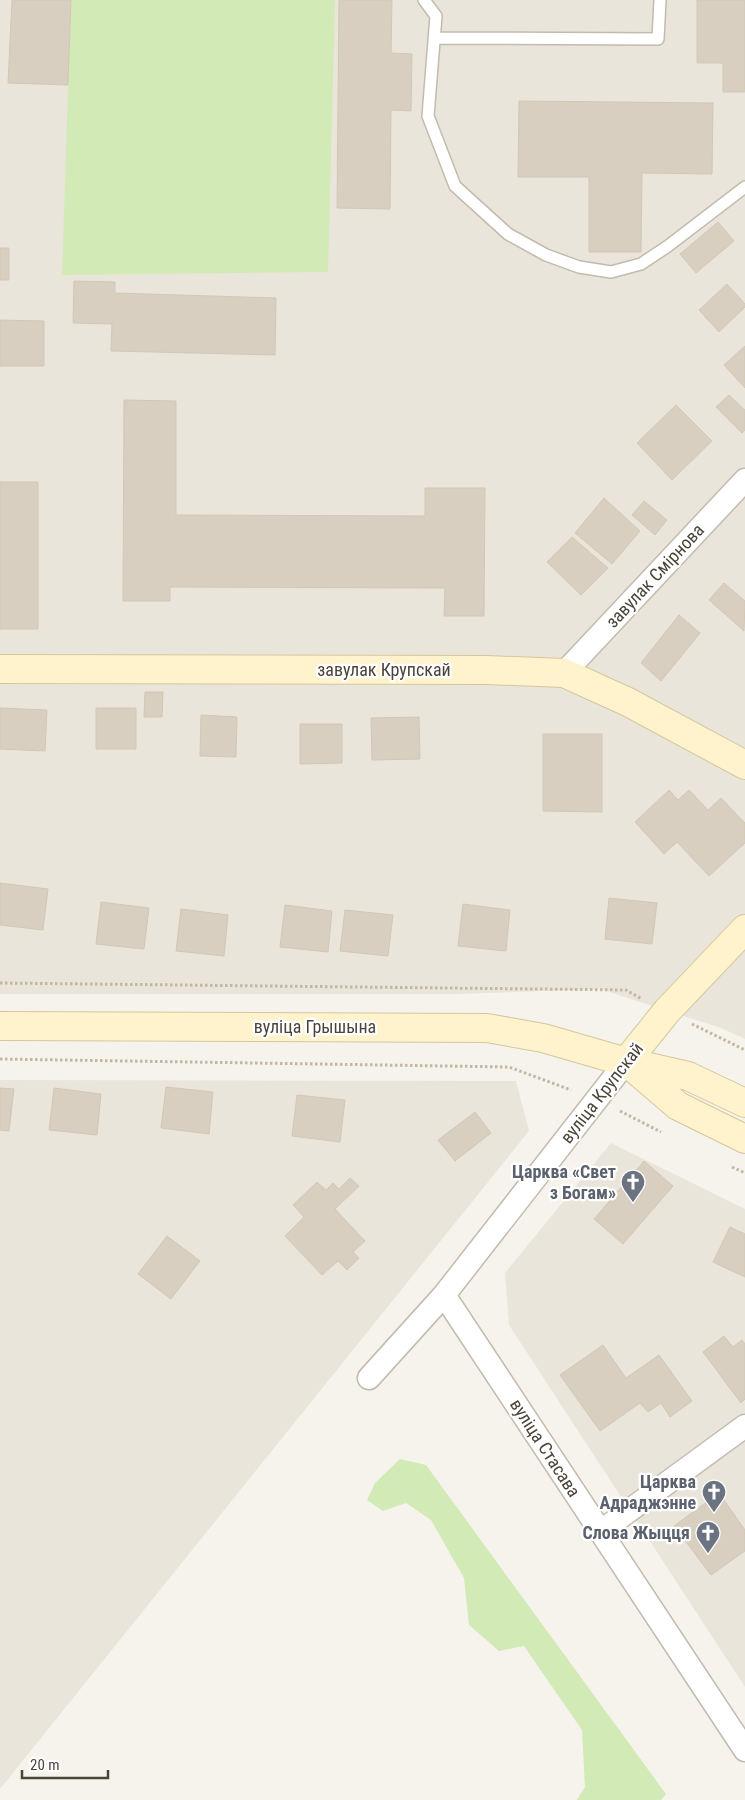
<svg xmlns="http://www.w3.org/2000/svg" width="745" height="1800" font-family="'Roboto Condensed',sans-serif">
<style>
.residential{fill:#eae5da}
.green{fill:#d2eab5}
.building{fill:#d8cfc1;stroke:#d3c7b4}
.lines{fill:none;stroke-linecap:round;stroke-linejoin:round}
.lane-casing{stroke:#c2bbae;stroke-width:14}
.street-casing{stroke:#c2bbae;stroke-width:25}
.secondary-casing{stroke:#d6c79b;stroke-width:30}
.path{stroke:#c4b79f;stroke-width:3;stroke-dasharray:2.5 2.5;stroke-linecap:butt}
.lane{stroke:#fff;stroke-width:11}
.street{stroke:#fff;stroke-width:22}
.secondary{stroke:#fff3cd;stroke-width:28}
.labels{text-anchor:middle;stroke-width:4.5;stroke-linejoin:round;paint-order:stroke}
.street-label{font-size:18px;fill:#4b4439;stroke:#fff}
.worship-label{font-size:18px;font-weight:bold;fill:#5b616d;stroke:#fff;text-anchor:end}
</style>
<rect width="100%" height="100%" fill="#f6f3ec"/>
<path class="residential" d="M0,0H745V1039L721,1028L600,989L458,994H0Z
M0,1080L516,1081L529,1131L0,1789Z
M611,1143L745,1209V1687L509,1325L505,1273Z"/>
<path class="green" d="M71,0H335L328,272L62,275Z
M400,1459L426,1465L666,1794L661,1800H577L585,1787L582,1730L524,1646L499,1651L469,1625L464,1578L431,1520L406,1503L383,1511L367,1500L375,1483Z"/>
<path class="building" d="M12,0H71L68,85L8,83Z
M339,0H392L391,53L412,54L411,111L391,110L390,209L337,208Z
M697,0H745V92H723V63H697Z
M519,101L713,103L712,174L642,173L641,252H589V177H518Z
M718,222L734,241L696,273L680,254Z
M0,248H9V280H0Z
M74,281L115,282V293L276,298L275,355L111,351L112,324L73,323Z
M727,284L745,304V307L719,332L699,310Z
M0,320L44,321V366H0Z
M745,346V388L724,365Z
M729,395L745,410V430L742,433L716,407Z
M124,400L176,401V515L425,516V488H485L484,616H444L445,588L170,587V601H123Z
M676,405L712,441L672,480L637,443Z
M0,482H38V629H0Z
M604,498L640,531L612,564L575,533Z
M644,501L667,520L655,535L632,515Z
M572,537L608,568L581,595L547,562Z
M724,583L745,601L744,631L709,600Z
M679,615L700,633L661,681L641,663Z
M145,692H163L162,717H144Z
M0,708L47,710L45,751L0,749Z
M96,708H136V749H96Z
M201,715L237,717L236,757L200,756Z
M419,717L420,759L372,760L371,718Z
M300,724H342V763L300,764Z
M543,734H602V812L543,811Z
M669,790L678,800L689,790L708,810L721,798L745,823V843L709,876L677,842L664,854L635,822Z
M0,883L48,889L43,930L0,925Z
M609,898L657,903L652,944L605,939Z
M101,902L149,908L144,949L96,944Z
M463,904L510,910L506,951L458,946Z
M285,905L332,911L328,952L280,947Z
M181,909L228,915L224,956L176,951Z
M345,910L393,915L388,956L340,951Z
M166,1087L213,1092L209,1134L161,1128Z
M0,1088L14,1089L9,1131L0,1130Z
M54,1088L101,1094L97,1135L49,1130Z
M297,1095L345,1100L340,1142L292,1136Z
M475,1112L491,1133L455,1161L438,1140Z
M644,1161L673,1186L623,1244L594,1219Z
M350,1178L359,1186L335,1209L365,1241L353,1252L359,1258L347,1270L338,1261L322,1275L285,1236L304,1217L293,1205L317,1182L326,1190L333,1183L339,1189Z
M730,1227L745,1234V1277L713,1262Z
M167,1236L200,1261L171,1299L138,1274Z
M724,1336L733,1347L742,1340L745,1344V1399L741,1403L703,1352Z
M603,1345L626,1378L659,1355L692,1401L670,1417L661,1403L648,1412L640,1403L600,1431L560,1375Z
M719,1493L745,1530V1551L711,1575L674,1526Z"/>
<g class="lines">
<defs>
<path id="lane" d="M424,0L436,16L428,116L455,186L508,234L546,255L579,267L611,272L641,264L668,246L745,187
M434,38L658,39L660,0"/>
<path id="street" d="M564,673L745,480
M444,1295L745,1750
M369,1378L444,1295L626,1062
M600,1532L745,1426"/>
<path id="secondary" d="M0,669L487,670L564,673L628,702L745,765
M0,1026L487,1028L543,1038L626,1062L688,1076L745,1103
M626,1062L667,1011L745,929
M629,1064L678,1106L745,1139"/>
</defs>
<use href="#lane" class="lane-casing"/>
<use href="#street" class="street-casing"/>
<use href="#secondary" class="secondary-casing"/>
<path class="path" d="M0,983L626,990L642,999
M692,1024L745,1050
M0,1059L509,1067L571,1090
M620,1111L661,1132
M732,1167L745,1173"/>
<use href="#lane" class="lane"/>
<use href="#street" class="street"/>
<use href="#secondary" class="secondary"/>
</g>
<defs>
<symbol id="church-pin" viewBox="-11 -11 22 30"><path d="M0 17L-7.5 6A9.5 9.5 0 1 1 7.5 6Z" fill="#6b7280" stroke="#fff"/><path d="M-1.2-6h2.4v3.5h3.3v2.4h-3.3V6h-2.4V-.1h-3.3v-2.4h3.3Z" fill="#fff"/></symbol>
</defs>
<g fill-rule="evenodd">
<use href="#church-pin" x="619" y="1168" width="28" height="38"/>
<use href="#church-pin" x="700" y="1478" width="28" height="38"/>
<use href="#church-pin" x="694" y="1519" width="28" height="38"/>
</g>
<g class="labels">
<g class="street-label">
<text transform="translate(655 576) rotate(-47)" y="6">завулак Смірнова</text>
<text x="384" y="676">завулак Крупскай</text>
<text x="315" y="1033">вуліца Грышына</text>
<text transform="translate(602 1093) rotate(-52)" y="6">вуліца Крупскай</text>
<text transform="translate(545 1448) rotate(57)" y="6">вуліца Стасава</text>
</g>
<g class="worship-label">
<text x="616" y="1178">Царква «Свет<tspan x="616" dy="21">з Богам»</tspan></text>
<text x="696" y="1488">Царква<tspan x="696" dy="21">Адраджэнне</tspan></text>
<text x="690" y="1539">Слова Жыцця</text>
</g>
</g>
<path d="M22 1770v8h86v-8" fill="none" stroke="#4b4439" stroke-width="2.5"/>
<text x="30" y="1770" font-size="15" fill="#4b4439" stroke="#ffffff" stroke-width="4" paint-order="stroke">20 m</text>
</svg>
